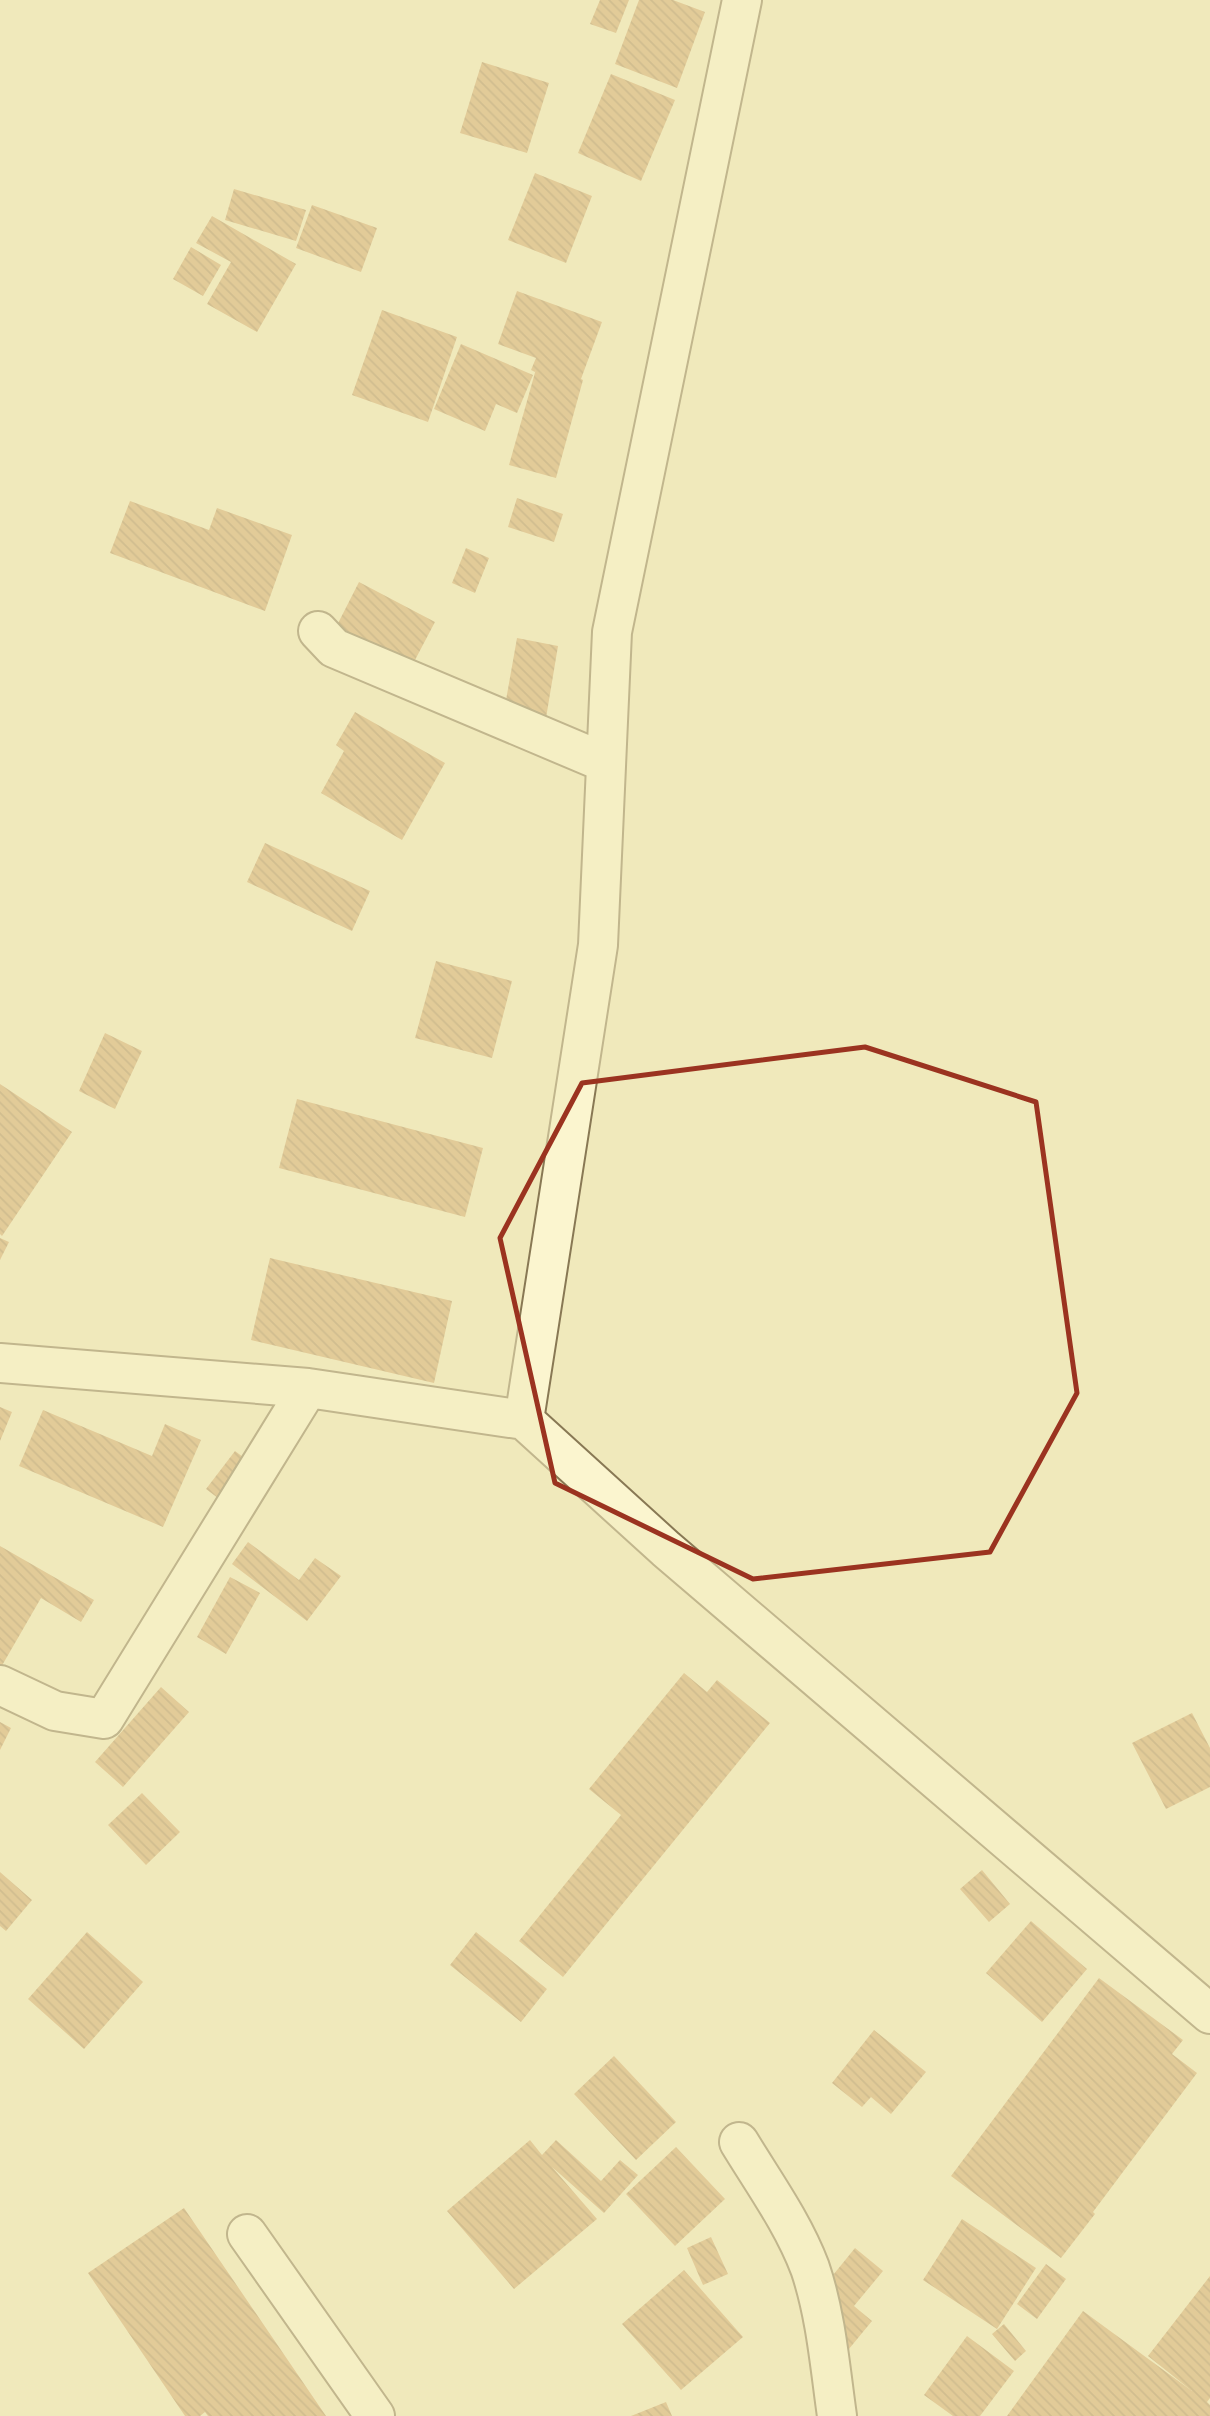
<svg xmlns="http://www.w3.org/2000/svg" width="1210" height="2416" font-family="'Times New Roman',serif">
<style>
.building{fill:url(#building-back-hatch)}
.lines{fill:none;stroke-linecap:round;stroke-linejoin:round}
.minor-casing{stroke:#887854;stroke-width:42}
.minor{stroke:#fbf5cf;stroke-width:38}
.marked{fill:none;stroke:#9b3320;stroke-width:5;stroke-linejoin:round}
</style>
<defs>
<pattern id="building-back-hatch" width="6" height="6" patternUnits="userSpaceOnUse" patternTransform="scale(1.75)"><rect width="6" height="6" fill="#d1a76e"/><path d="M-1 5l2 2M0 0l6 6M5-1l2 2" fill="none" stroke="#aa885a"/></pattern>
</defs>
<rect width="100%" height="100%" fill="#f0e9bb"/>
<path class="building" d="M600,0H629L616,33L590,24Z
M639,0H673L705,12L677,88L615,64Z
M482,62L549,83L527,153L460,133Z
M611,74L675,100L641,181L578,153Z
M535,173L592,196L566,263L508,240Z
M234,189L306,210L296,241L225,220Z
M312,205L377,228L361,272L296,248Z
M212,216L296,264L257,332L207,304L231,262L196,243Z
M191,247L221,265L203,296L173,279Z
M517,291L602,322L581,379L583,380L556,478L509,465L536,369L535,372L531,370L536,358L498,344Z
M382,310L457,337L428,422L352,395Z
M461,344L533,375L517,413L496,404L485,431L434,409Z
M517,498L563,514L554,542L508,527Z
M130,501L209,530L217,508L292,535L265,611L110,553Z
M466,548L489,558L475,593L452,583Z
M359,582L435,622L405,679L330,639Z
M517,638L558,646L545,724L503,717Z
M355,712L445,763L402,840L321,793L344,751L336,745Z
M265,843L370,891L352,931L247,882Z
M436,961L512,981L492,1058L415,1038Z
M105,1033L142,1051L115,1109L79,1091Z
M0,1084L72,1132L2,1236L0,1234Z
M297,1099L483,1148L465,1217L279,1168Z
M0,1238L9,1242L0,1260Z
M270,1258L452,1301L434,1383L251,1340Z
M0,1407L12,1412L0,1441Z
M43,1410L152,1456L165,1424L201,1440L163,1527L19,1466Z
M235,1451L275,1481L247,1520L206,1489Z
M248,1542L299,1580L315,1558L341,1576L307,1621L232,1564Z
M0,1546L94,1600L81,1622L41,1598L0,1669Z
M230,1577L260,1593L226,1654L197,1637Z
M684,1673L707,1692L717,1680L770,1723L563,1977L519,1941L621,1815L589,1789Z
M161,1687L189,1712L123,1787L95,1762Z
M1192,1713L1210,1748V1787L1166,1809L1132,1743Z
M0,1722L11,1728L0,1750Z
M142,1793L180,1832L146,1865L108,1825Z
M982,1870L1010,1904L989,1922L960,1889Z
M0,1872L32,1900L6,1931L0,1926Z
M1031,1921L1087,1969L1042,2022L986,1973Z
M87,1932L143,1982L84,2049L28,1999Z
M476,1932L547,1989L521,2022L450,1965Z
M1099,1978L1183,2040L1172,2054L1197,2073L1093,2212L1095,2214L1061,2258L951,2176Z
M874,2030L926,2072L891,2114L871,2097L862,2107L832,2083Z
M614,2056L676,2122L636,2160L574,2094Z
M530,2140L542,2155L556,2140L601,2181L620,2160L638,2175L604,2213L552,2167L597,2219L514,2289L447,2211Z
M676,2147L725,2199L675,2246L626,2194Z
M184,2208L326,2416H208L205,2412L200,2416H185L88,2273Z
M962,2219L1036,2268L997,2329L923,2280Z
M711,2237L728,2274L703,2285L687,2248Z
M855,2248L883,2271L854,2306L872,2321L844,2355L816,2296Z
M1046,2264L1066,2279L1037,2319L1017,2304Z
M684,2270L743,2337L681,2390L622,2324Z
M1210,2276V2398L1207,2402L1210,2405V2416H1007L1083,2311L1192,2391L1148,2356Z
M1004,2324L1026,2351L1015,2361L992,2334Z
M967,2336L1014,2371L980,2416H953L924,2395Z
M666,2402L672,2416H631Z"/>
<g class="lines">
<defs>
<path id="minor" d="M742,0L612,632L598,945L524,1420L666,1549L1210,2014
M318,631L334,648L606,763
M0,1363L308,1388L524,1420
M0,1685L55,1711L104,1719L308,1388
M739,2142C764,2183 793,2223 810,2268C826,2315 830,2367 837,2416
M247,2234L375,2416"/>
</defs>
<use href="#minor" class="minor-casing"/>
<use href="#minor" class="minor"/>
</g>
<path d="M0 0H1210V2416H0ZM865,1047L1036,1102L1077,1393L990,1552L753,1579L555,1483L500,1238L582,1083Z" fill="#f0e9bb" fill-opacity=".55" fill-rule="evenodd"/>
<path class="marked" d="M865,1047L1036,1102L1077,1393L990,1552L753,1579L555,1483L500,1238L582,1083Z"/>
</svg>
